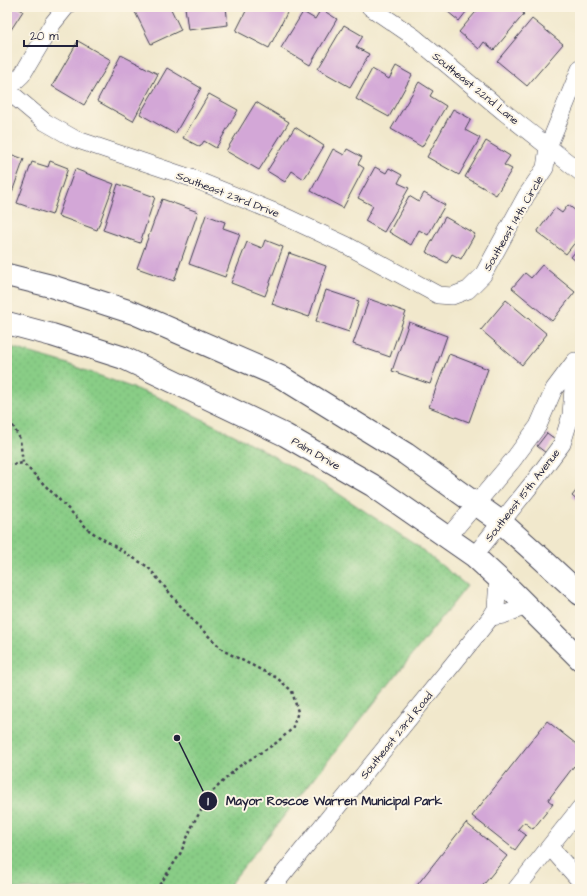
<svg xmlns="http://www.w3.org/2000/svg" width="587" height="896" font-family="'Architects Daughter',sans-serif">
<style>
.grass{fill:url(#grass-dots);stroke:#567860}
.building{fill:#d3a7d7}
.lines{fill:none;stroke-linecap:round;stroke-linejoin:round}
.street-casing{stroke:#414051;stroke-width:18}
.secondary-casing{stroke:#414051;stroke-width:24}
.path{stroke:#414051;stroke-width:2.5;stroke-dasharray:3 3;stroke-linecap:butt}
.street{stroke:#fff;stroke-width:17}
.secondary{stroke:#fff;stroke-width:22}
.labels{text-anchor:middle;stroke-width:4;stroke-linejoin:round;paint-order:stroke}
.street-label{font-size:11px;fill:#22223b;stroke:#fcf5e5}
.leader{fill:none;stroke:#22223b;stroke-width:1.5}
.callout-dot{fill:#22223b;stroke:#fcf5e5;stroke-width:1.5}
.mark-label{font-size:12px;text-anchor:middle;font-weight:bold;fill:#fff}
.callout-label{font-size:12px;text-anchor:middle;font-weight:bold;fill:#22223b;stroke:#fcf5e5;stroke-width:4;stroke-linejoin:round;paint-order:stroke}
</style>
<defs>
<pattern id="grass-dots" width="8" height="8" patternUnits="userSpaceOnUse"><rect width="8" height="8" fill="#89cd86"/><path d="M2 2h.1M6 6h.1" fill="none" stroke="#76b075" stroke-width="1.8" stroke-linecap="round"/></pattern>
</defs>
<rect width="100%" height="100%" fill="#fcf5e5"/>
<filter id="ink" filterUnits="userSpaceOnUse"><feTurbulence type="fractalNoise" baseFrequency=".025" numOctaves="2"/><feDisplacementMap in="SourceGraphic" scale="8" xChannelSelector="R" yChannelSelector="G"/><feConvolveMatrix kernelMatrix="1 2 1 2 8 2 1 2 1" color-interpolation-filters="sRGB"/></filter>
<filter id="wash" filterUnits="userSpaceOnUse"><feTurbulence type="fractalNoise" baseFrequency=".012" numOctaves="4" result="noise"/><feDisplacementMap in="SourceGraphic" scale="16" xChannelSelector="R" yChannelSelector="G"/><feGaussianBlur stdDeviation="0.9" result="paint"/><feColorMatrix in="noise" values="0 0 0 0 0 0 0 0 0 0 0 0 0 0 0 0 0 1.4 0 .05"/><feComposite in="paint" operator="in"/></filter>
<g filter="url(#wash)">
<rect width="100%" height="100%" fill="#f1e8cc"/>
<path class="grass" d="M7,346L62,362L158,397L248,442L333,490L420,548L467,586L226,889H7Z"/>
<g id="blocks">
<path class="building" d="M7,7H16L23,11L7,36Z
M140,7H170L181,30L151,44L134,10Z
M185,7H226L228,25L188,30Z
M248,7H290L269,48L236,31Z
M442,7H470L459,21Z
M480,7H516L524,14L494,50L484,42L479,49L459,32Z
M321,9L337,19L310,65L281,48L303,12L315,19Z
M532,19L563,44L527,86L497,61Z
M344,25L363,36L356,47L369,54L350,87L318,69Z
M78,41L111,60L84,105L52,86Z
M121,55L158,74L133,121L97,101Z
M396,66L412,75L389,117L356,99L372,69L389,79Z
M167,68L201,88L175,134L140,114Z
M419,82L433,91L430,96L446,106L422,147L391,129Z
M209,94L238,110L216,148L204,141L200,147L183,138Z
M256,102L289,122L259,170L226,151Z
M453,109L471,119L465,130L480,138L459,175L427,157Z
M295,127L324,146L304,179L292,171L285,182L267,171Z
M486,141L510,156L504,165L512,169L496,195L465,177Z
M333,149L344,155L347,149L362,157L358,164L364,168L343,208L311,191Z
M7,153L24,159L7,206Z
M50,161L68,168L52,215L17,203L32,162L48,167Z
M375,167L386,173L389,168L402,175L398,183L409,188L384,232L365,221L373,206L358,198Z
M75,169L114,184L97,230L58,216Z
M118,184L155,197L140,243L103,230Z
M424,193L445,205L428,235L419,230L411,245L389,232L409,196L419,202Z
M162,199L198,212L174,281L137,268Z
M568,205L580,214V236L566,254L537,232L555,208L562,213Z
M206,215L225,222L223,228L240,234L225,277L189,264Z
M445,217L475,234L461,259L452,254L447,263L426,252Z
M265,240L283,247L265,296L231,283L247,242L262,248Z
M580,246V264L571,257Z
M289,253L326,266L309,317L272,304Z
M542,265L575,292L552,321L512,288L525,273L531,278Z
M326,290L359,301L349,332L316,321Z
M369,299L406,312L390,357L353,344Z
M506,300L547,334L522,365L481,330Z
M409,322L447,336L430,384L392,371Z
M449,354L488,369L469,422L429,407Z
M547,433L555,439L546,453L537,446Z
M580,486V503L572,496Z
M547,721L580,747V768L579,770L574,766L548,800L553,804L533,829L524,822L518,829L526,835L515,850L472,816Z
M466,823L507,856L480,889H414Z"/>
</g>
</g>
<g filter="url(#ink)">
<use href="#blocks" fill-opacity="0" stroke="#414051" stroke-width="1"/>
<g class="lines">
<defs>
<path id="street" d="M370,7L414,37L504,112L580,172
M7,89L22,75L53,23L66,7
M7,90L45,122L75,139L194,179L275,212L346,245L438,295L452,296L468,290L483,275L526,196L545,168L548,147L580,69
M448,537L513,460L538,426L554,389L575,361
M474,556L535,480L562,444L571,415L575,361
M491,617L503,615L526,606
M550,847L580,881
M271,889L491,617L496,609L498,579
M516,889L580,808"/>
<path id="secondary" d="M7,275L51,286L134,313L281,377L406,454L501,522L541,558L580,594
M7,323L52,335L124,358L285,435L372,485L474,556L511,590L580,659"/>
</defs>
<use href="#street" class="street-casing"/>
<use href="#secondary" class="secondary-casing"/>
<path class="path" d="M7,415L20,439L23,463L90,531L148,567L194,622L224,651L277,678L292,691L298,712L292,729L276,743L238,767L213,791L194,822L180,854L161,883L152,889
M7,466L23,463"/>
<use href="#street" class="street"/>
<use href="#secondary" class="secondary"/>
</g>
</g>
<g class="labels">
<g class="street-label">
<text transform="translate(476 88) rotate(39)" y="4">Southeast 22nd Lane</text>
<text transform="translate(228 194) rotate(21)" y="4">Southeast 23rd Drive</text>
<text transform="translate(513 223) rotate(-60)" y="4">Southeast 14th Circle</text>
<text transform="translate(316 453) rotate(30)" y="4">Palm Drive</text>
<text transform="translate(522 495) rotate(-52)" y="4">Southeast 15th Avenue</text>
<text transform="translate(396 735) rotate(-51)" y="4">Southeast 23rd Road</text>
</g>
</g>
<path class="leader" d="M177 738L208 801"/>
<g class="callout-dot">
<circle cx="177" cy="738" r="4"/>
<circle cx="208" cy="801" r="10"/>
</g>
<g class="mark-label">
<text x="208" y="805">1</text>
</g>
<g class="callout-label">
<text x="334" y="805">Mayor Roscoe Warren Municipal Park</text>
</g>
<rect width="587" height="896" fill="none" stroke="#fcf5e5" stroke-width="24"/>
<path d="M24 40v6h53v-6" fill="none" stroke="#22223b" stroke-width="2"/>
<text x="30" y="40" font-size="12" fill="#22223b" stroke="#fcf5e5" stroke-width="3" paint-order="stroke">20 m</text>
</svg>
